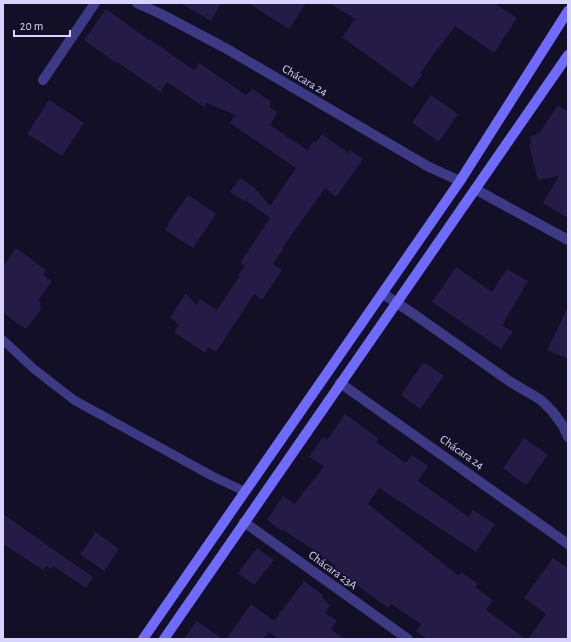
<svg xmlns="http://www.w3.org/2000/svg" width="571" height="642" font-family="'Alegreya Sans',sans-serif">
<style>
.building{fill:#241b47}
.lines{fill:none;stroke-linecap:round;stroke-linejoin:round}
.lane{stroke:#3d3a85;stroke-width:9}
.street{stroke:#3d3a85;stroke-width:10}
.secondary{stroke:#6f6bff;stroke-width:10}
.labels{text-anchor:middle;stroke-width:3;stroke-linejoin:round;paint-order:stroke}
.street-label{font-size:12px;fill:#d9d4ff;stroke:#130f26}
</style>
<rect width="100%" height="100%" fill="#130f26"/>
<path class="building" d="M180,3H221L211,21Z
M248,3H306L289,29Z
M329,3H494L517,18L494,53L455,26L420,73L422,75L412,88L342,37L355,19Z
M106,9L149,40V39L194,70L199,63L246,95L253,89L271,102L269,107L278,112L270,125L307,150L314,141L316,142L322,134L348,153L350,150L363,159L336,197L325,188L283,247L284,248L273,264L282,270L262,300L254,294L216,352L208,347L205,353L174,332L179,325L176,324L177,322L170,318L186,293L196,305L200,299L217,310L239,277L238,276L245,266L240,263L270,218L245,200L244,201L230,192L240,178L254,187L270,206L296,168L230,123L235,115L207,103L204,107L167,82L160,92L117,62L116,63L84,40Z
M431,95L458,114L439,142L412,123Z
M49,100L84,123L62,156L27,134Z
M558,105L568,112V218L543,203L559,176L538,180L529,145L531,143L530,136L536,135L537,133L540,132Z
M188,195L216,214L193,248L165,230L169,224L168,223Z
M16,248L46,270L43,275L52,281L38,300L41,303L39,306L42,308L26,329L3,313V266Z
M456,267L492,292L507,269L528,281L502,326L513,331L501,349L432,302Z
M568,307V359L547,350Z
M424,362L444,376L420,409L401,395Z
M345,414L378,438L376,442L406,463L412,455L428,466L418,481L469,517L473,510L495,524L476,552L379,488L368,504L459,576L461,572L478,584L475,587L493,600L486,610L526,639H427L416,631L421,624L391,604L388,608L334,568L336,566L314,550L283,530L282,531L267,520L283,496L295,504L324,466L309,457L323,437L327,440Z
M524,438L548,455L526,485L503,468Z
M3,514L93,577L86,588L53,566L51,569L46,566L43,570L3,544Z
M96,532L119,549L104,571L80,554Z
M257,548L274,560L254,585L238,573Z
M553,558L568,568V639H528L546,614L524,598Z
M304,581L323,595L322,597L330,606L325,613L337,621L331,629L344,639H278L269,632L264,639H226L251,604L274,621Z
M197,621L223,639H184Z"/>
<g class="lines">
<path class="lane" d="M3,340L34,369L74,400L212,476L244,491"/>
<path class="street" d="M137,3L161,14L227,49L429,167L460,181
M43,80L95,3
M475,189L568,240
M382,293L415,315L509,381L541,400L553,412L563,426L568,437
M340,383L568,544
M244,522L408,639"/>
<path class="secondary" d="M143,639L460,181L568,11
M164,639L568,55"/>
</g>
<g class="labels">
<g class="street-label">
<text transform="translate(305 80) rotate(30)" y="4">Chácara 24</text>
<text transform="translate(462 452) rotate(35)" y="4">Chácara 24</text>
<text transform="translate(333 570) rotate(36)" y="4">Chácara 23A</text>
</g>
</g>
<rect width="571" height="642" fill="none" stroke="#d9d4ff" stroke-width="8"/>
<path d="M14 30v6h56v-6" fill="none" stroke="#d9d4ff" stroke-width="2"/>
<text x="20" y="30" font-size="12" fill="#d9d4ff" stroke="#130f26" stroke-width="3" paint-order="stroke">20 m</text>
</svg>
